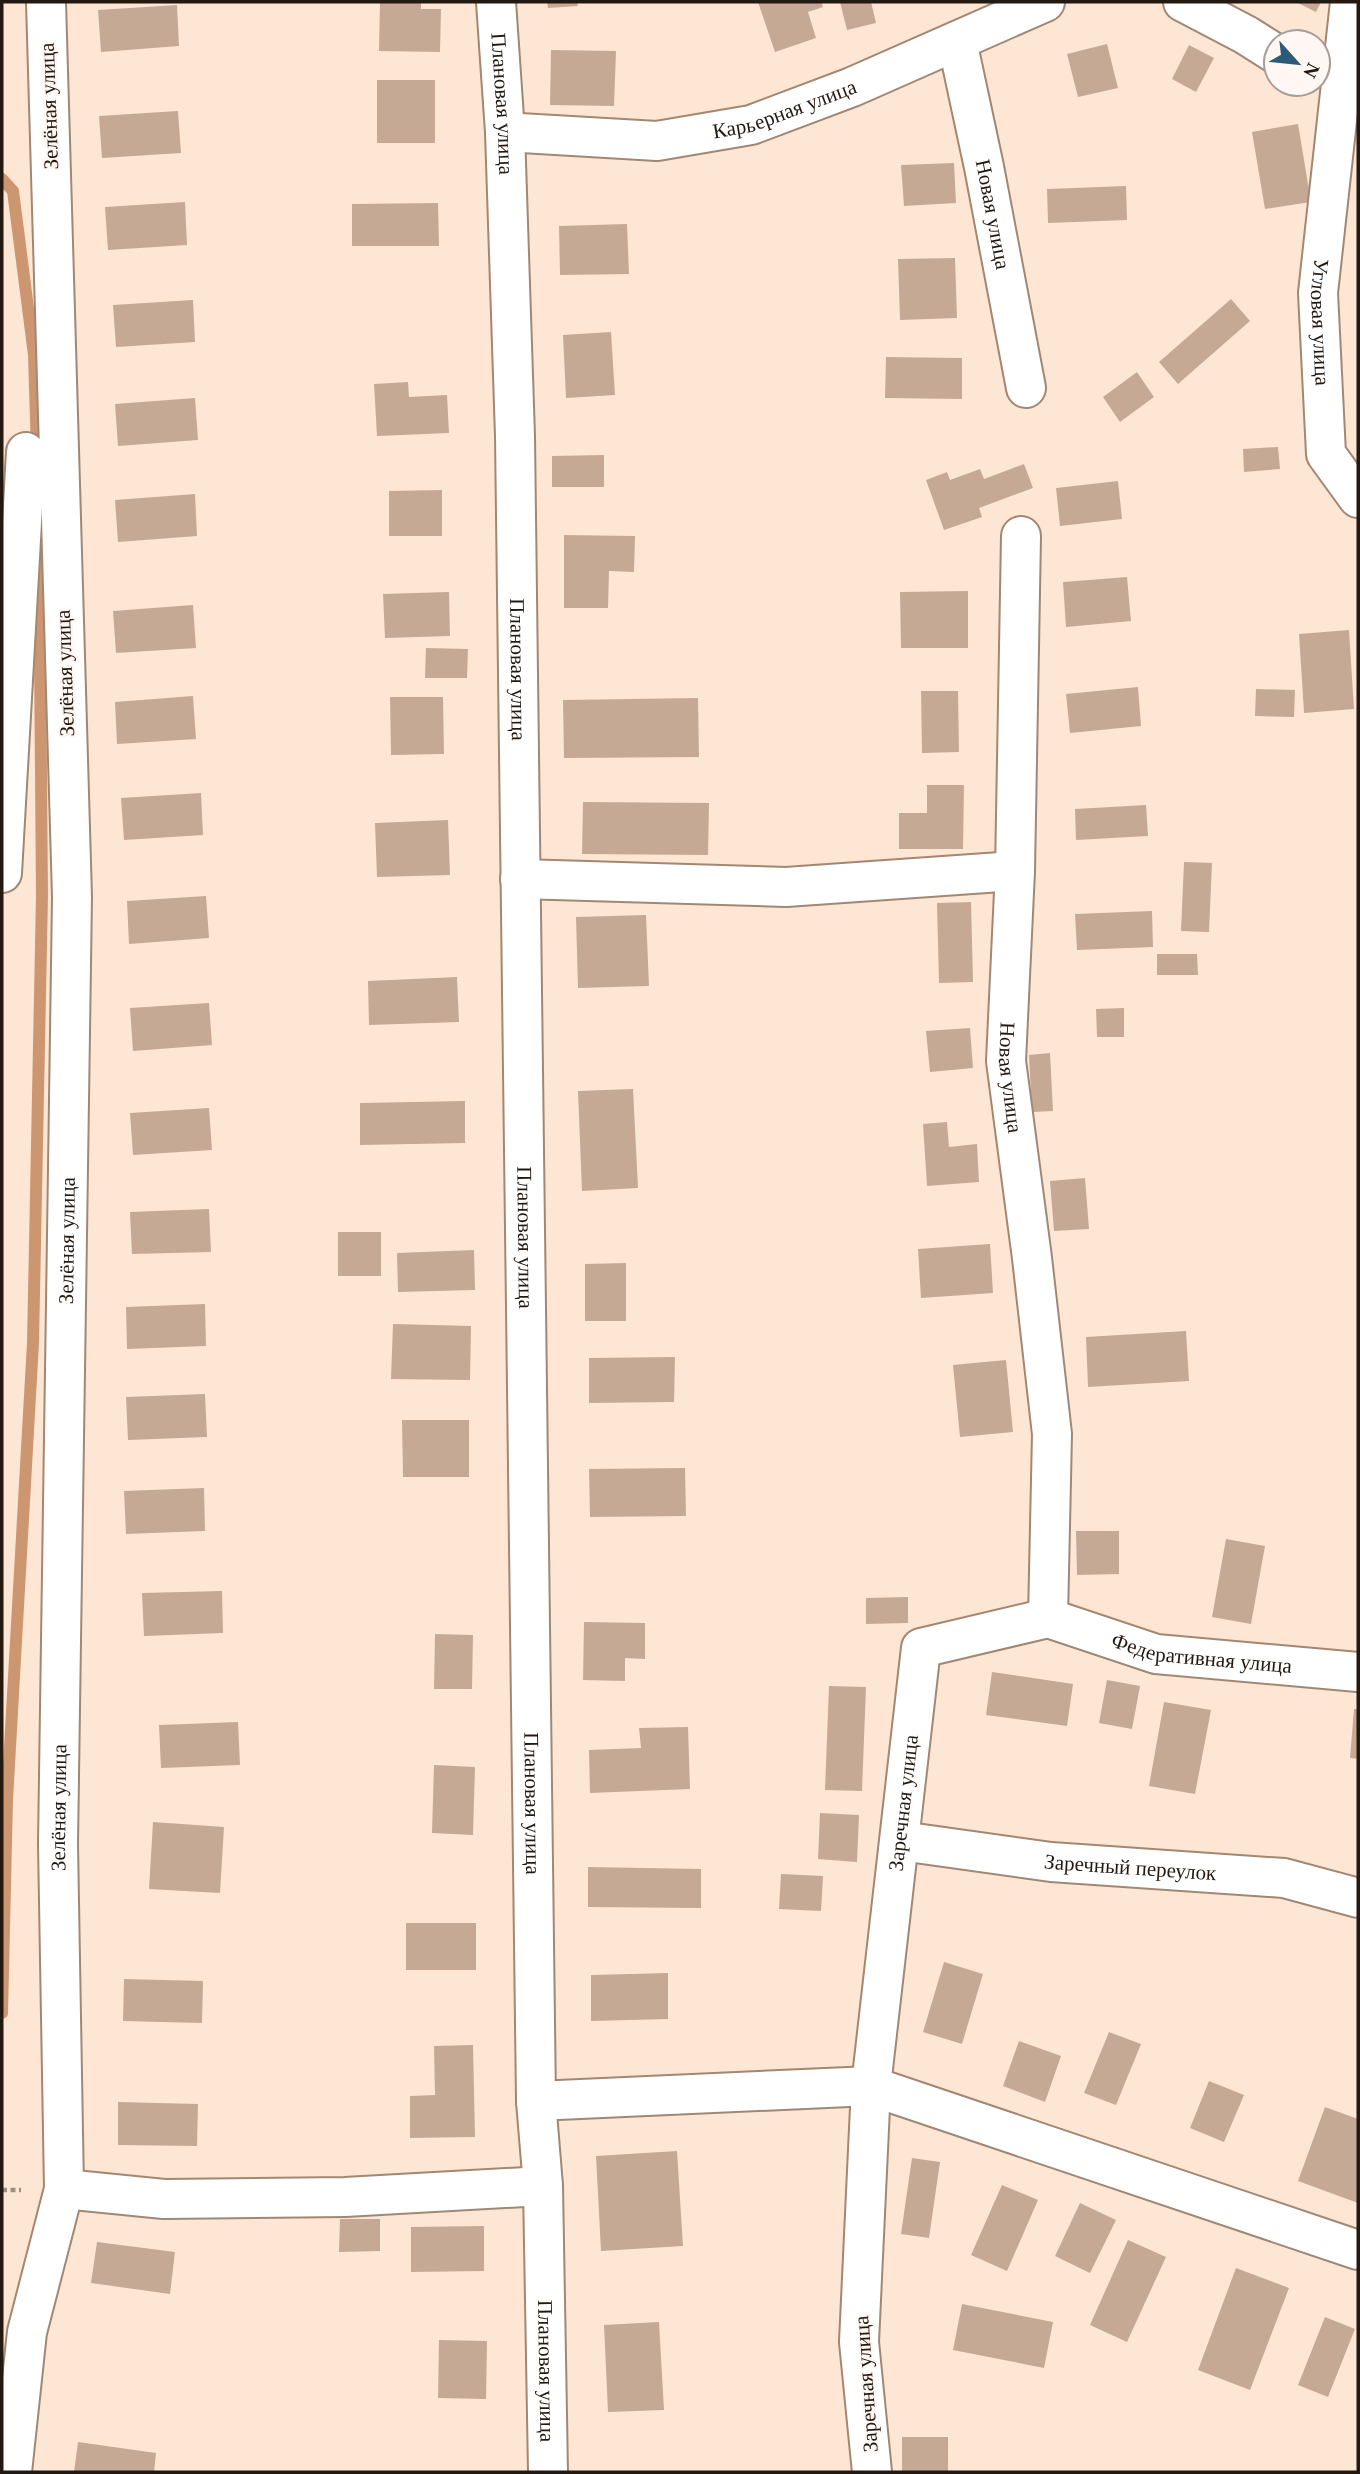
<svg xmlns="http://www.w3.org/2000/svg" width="1360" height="2474" font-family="Georgia,serif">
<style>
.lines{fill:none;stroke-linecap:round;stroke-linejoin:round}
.stream{stroke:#cc9770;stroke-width:12}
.building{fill:#c5a994}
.minor-casing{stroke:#a28773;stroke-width:42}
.path{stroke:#a18f81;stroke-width:4.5;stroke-dasharray:5 3.5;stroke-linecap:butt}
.minor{stroke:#fff;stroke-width:38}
.labels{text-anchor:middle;stroke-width:5;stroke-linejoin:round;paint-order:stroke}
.street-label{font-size:21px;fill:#231911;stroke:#fef7f3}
</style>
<rect width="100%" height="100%" fill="#fee6d5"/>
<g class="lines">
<path class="stream" d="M2,179L13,191L34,355L37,452
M2,2013L7,1800L33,1343L42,896L39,530"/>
</g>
<path class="building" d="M380,2H421V9H441L440,52L379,51Z
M547,2H577L578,6L548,8Z
M758,2H821L823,7L808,12L816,38L775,52Z
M840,2H871L876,23L847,30Z
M1296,2H1321L1316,12Z
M177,5L179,46L101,52L98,10Z
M1107,44L1118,88L1078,97L1067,54Z
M1189,45L1214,58L1196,92L1172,79Z
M551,50L616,51L614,106L550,105Z
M377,80H435V143H377Z
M178,111L181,153L102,158L99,116Z
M1298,124L1311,202L1265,209L1252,132Z
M954,163L956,203L904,206L901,165Z
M1126,186L1127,220L1048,223L1047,189Z
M185,202L187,245L108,250L105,207Z
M438,203L439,246H352V204Z
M627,224L629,274L560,275L559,226Z
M955,258L957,318L900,320L898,259Z
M1231,299L1250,321L1178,384L1159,362Z
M193,300L195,342L116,347L113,305Z
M611,332L615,395L566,398L563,335Z
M886,357L962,358V399L885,398Z
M1137,372L1154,397L1120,422L1103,397Z
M408,382L409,397L447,395L449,433L377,436L374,384Z
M195,398L198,440L118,446L115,404Z
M1278,447L1280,469L1244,472L1243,449Z
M604,455V487H552V456Z
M1024,464L1033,488L979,508L982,517L944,530L926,480L947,472L950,480L980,469L984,479Z
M1118,481L1122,519L1060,526L1056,488Z
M442,490V536H389V491Z
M195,494L197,536L118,542L115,500Z
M564,535L635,536L634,572L609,571L608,608H564Z
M1127,577L1131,621L1066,627L1063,582Z
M968,591V648H901L900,592Z
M449,592L450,636L385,638L383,594Z
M193,605L196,648L116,653L113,611Z
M1349,630L1354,709L1304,713L1299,634Z
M426,648L468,649L467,678H425Z
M1138,687L1141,726L1070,733L1066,694Z
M1256,689L1295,690L1294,717L1255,716Z
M921,691H958L959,752L922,753Z
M193,696L196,739L117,744L115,702Z
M390,697H443L444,754L391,755Z
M698,698L699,757L564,758L563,700Z
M927,785H964L963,849H899V813H927Z
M201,793L203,835L124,840L121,798Z
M583,802L709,803L708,855L582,854Z
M1146,805L1148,836L1076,840L1075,809Z
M448,820L450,875L377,877L375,823Z
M1184,862L1212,863L1209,932L1181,931Z
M206,896L209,938L129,944L127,901Z
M971,902L973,982L939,983L937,903Z
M1152,911L1153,947L1077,950L1075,914Z
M646,915L649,986L578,988L576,917Z
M1157,954H1197L1198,975H1157Z
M457,977L459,1022L369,1025L368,981Z
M209,1003L212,1045L133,1051L130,1008Z
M1124,1008V1037H1097L1096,1009Z
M970,1028L973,1068L930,1072L926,1031Z
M1050,1053L1053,1111L1032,1112L1029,1055Z
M633,1089L638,1188L582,1191L578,1091Z
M465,1101V1143L360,1145V1103Z
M209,1108L212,1150L133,1155L130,1113Z
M947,1122L949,1147L977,1144L979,1182L927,1186L923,1124Z
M1085,1178L1089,1229L1054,1231L1050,1181Z
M209,1209L211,1252L132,1254L130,1212Z
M338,1232H381V1276H338Z
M990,1244L993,1293L921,1298L918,1249Z
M474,1250L475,1290L398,1292L397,1253Z
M626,1263V1321H585V1264Z
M205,1304L206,1346L127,1349L126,1307Z
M393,1324L471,1326L470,1380L391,1379Z
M1186,1331L1189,1381L1088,1387L1086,1337Z
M675,1357L674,1402L589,1403V1358Z
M1006,1360L1013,1432L960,1437L953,1365Z
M205,1394L207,1437L128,1440L126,1397Z
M402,1420H469V1477H403Z
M685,1468L686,1516L590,1517L589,1469Z
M204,1488L205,1531L126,1534L124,1491Z
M1076,1531H1119V1574L1077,1575Z
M1226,1539L1265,1546L1251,1624L1212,1617Z
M222,1591L223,1633L144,1636L142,1593Z
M908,1597V1623L866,1624V1598Z
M584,1622L645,1623V1659L625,1658V1681L583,1680Z
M435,1634L473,1635L472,1689H434Z
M992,1672L1073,1684L1067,1726L986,1715Z
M1107,1680L1140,1686L1132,1729L1099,1723Z
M829,1686L866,1687L862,1791L825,1790Z
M1164,1702L1211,1710L1195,1794L1149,1786Z
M1354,1709H1358V1759L1350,1758Z
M238,1722L240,1765L161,1768L159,1725Z
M688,1727L690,1789L590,1793L589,1750L641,1748L639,1728Z
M434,1765L475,1767L473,1835L432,1833Z
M820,1813L859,1815L857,1862L818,1859Z
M153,1822L224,1827L220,1893L149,1889Z
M588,1867L701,1869V1908L588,1907Z
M781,1874L823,1876L821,1911L779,1909Z
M406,1923H476V1970H406Z
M944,1962L983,1974L962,2044L923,2032Z
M668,1973V2019L591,2021V1975Z
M124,1979L203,1981L202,2023L123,2021Z
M1109,2032L1141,2044L1116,2105L1084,2093Z
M1019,2041L1061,2056L1045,2102L1003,2086Z
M473,2045L475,2137L410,2138V2096L435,2095L434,2046Z
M1209,2081L1244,2095L1224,2142L1190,2128Z
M118,2102L198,2104L197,2146L118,2145Z
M1325,2107L1358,2119V2203L1298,2181Z
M677,2151L683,2246L601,2251L596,2156Z
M912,2158L940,2162L929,2238L901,2234Z
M1002,2185L1038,2200L1007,2271L971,2255Z
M1080,2203L1116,2220L1090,2273L1055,2256Z
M340,2219H380V2251L339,2252Z
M484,2226V2271L411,2272V2227Z
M1128,2240L1166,2257L1127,2342L1090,2325Z
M97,2242L175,2252L170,2294L91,2283Z
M1236,2268L1289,2288L1250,2390L1198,2370Z
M962,2304L1053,2322L1044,2368L953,2350Z
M1325,2317L1355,2329L1328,2397L1298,2385Z
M659,2322L664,2410L608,2412L604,2325Z
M439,2340L487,2341L486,2399L438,2398Z
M902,2437H948V2472H902Z
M78,2442L156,2453L154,2472H74Z"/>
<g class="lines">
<defs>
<g id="minor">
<path id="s1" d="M496,2L505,132L515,436L536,2101L543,2186L548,2472"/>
<path d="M1183,2L1246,35L1276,54"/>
<path id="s2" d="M1350,2L1318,293L1326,454L1358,498"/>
<path id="s3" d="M957,41L984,167L1026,388"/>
<path id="s4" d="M505,132L657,141L751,125L852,87L1045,2"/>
<path id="s5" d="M1021,536L1015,871L1006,1061L1032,1258L1052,1434L1048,1618"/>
<path d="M2,873L26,452"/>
<path d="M520,879L786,887L1015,871"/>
<path id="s6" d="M1048,1618L1156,1654L1358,1672"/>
<path id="s7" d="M901,1841L1051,1862L1284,1878L1358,1898"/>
<path d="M536,2101L871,2086L1358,2250"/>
<path d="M64,2189L164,2199L345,2197L543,2186"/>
<path id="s8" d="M12,2472L27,2332L64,2189L58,1844L72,897L46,2"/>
<path id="s9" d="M872,2472L859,2342L871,2086L921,1648L1048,1618"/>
</g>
</defs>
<use href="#minor" class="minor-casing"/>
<path class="path" d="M2,2190H21"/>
<use href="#minor" class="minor"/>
</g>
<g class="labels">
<g class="street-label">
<text dy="7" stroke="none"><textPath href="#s1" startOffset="102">Плановая улица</textPath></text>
<text transform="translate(49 106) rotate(-92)" y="7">Зелёная улица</text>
<text dy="7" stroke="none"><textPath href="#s4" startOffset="284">Карьерная улица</textPath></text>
<text dy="7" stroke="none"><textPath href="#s3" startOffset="177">Новая улица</textPath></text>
<text dy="7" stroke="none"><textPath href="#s2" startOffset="322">Угловая улица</textPath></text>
<text dy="7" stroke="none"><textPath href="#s1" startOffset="668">Плановая улица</textPath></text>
<text transform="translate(65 673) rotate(-92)" y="7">Зелёная улица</text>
<text dy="7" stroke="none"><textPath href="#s5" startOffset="542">Новая улица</textPath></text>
<text dy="7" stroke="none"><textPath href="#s1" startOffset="1236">Плановая улица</textPath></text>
<text dy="7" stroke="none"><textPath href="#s8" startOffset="1237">Зелёная улица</textPath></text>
<text dy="7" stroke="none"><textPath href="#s6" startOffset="159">Федеративная улица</textPath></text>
<text dy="7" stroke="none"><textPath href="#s9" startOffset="672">Заречная улица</textPath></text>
<text dy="7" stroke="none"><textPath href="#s1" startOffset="1802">Плановая улица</textPath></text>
<text dy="7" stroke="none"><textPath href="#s8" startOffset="670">Зелёная улица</textPath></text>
<text dy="7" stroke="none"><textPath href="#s7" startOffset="231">Заречный переулок</textPath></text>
<text dy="7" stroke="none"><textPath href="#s1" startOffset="2370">Плановая улица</textPath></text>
<text transform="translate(866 2384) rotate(-94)" y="7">Заречная улица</text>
</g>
</g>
<rect width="1360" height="2474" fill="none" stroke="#231911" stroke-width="7"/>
<g transform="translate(1297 63) rotate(117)"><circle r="33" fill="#fef7f3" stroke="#a69e99" stroke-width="2"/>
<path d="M0-5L12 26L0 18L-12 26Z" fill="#2b5b79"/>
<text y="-10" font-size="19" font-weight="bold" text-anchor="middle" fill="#231911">N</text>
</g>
</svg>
